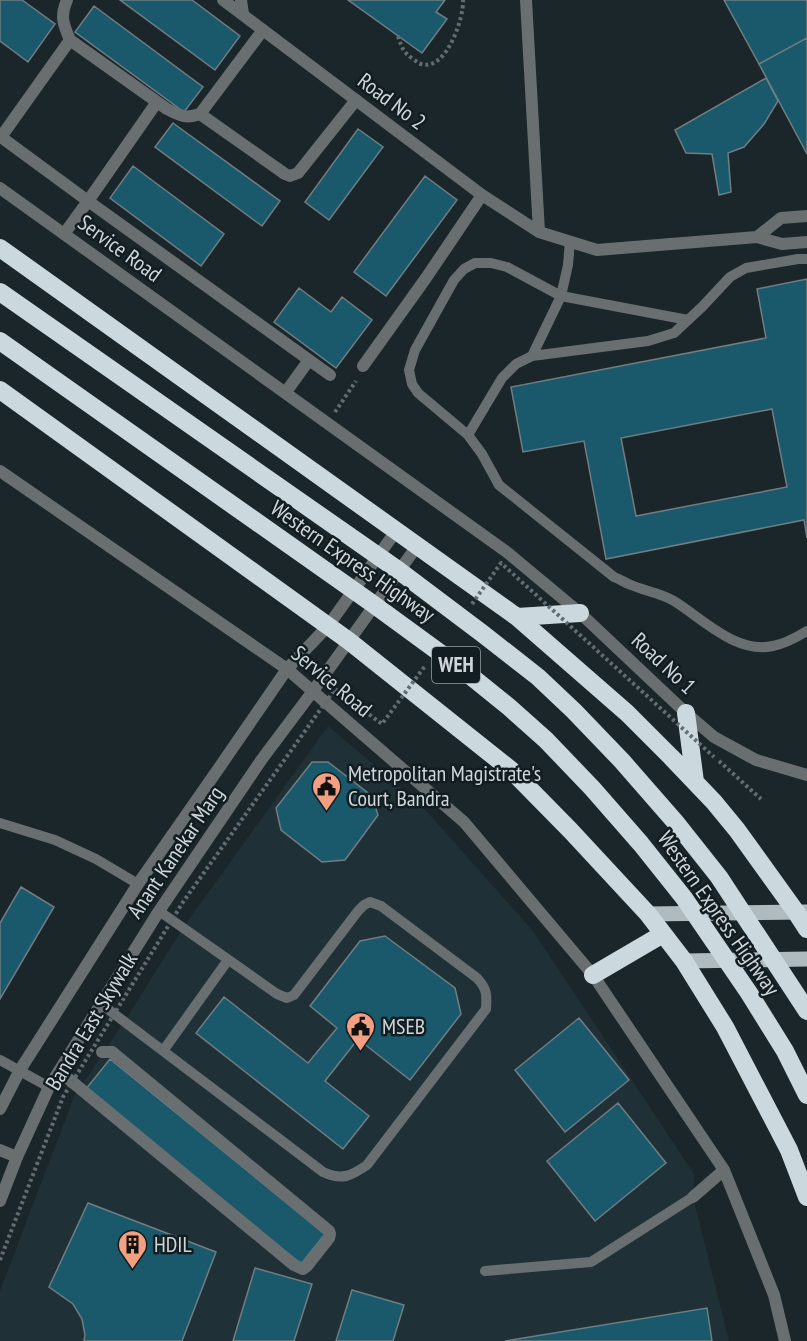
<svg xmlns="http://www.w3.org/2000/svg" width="807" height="1341" font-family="'PT Sans Narrow',sans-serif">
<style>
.built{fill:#1f3137}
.building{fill:#1a586b;stroke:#707d82;stroke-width:1.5;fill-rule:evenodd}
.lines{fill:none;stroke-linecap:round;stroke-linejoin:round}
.path{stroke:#636c70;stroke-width:4;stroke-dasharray:3 3;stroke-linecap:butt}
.service{stroke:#696f71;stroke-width:10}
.minor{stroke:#696f71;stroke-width:12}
.tertiary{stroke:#696f71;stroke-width:12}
.primary{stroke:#afbbbf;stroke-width:15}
.motorway{stroke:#cbd9de;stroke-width:18}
.path-bridge{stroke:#636c70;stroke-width:4;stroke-dasharray:3 3;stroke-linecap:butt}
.motorway-bridge{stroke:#cbd9de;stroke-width:18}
.labels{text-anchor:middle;stroke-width:5;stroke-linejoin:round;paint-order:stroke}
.shield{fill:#121d21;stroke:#969ea2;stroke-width:1.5}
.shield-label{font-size:21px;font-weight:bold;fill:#cfd6d9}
.street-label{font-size:22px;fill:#cfd6d9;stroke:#121d21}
.poi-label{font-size:22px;fill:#cfd6d9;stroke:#121d21;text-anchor:start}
</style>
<rect width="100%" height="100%" fill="#1b262a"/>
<path class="built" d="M328,726L421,805L533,931L694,1174L693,1197L729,1341H0V1291L74,1097L124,1022L183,928Z"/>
<path class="building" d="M0,0H22L55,24L28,62L0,41Z
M120,0H192L240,36L215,70Z
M348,0H445L436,12L447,19L422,53Z
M724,0H807V38L759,64Z
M94,6L203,87L184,112L75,32Z
M807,38V154L759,64Z
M766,78L778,101L764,124L744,147L728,153L731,192L719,195L712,154L686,153L675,130Z
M173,123L280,201L262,226L155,147Z
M358,129L383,147L329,220L305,202Z
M133,166L224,234L201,266L110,198Z
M425,176L457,200L386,296L354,272Z
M807,279V538L804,520L606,559L584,441L523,452L511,387L766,338L757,289ZM772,409L787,487L636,516L621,438Z
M299,288L331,312L342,297L372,320L336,368L274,322Z
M312,762H328L372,796L378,815L345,860L322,862L281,830L276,808Z
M21,887L54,907L0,999V923Z
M385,936L455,988L461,1014L410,1080L358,1039L325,1081L369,1116L343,1149L196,1033L224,997L308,1063L337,1028L310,1006L360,941Z
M579,1018L629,1080L565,1132L515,1070Z
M110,1059L325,1234L301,1264L86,1089Z
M618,1103L666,1163L595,1221L547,1161Z
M88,1203L216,1252L182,1341H84L85,1335L82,1319L73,1304L49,1287Z
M255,1268L312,1284L294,1341H233Z
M352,1290L404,1305L393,1341H336Z
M707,1308L712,1341H505Z"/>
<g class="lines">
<path class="path" d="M398,36C402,48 403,52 413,59C416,61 418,63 421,64C446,72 464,18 463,0
M335,412L356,381
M719,761L761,799"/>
<path class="service" d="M570,241L568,265L561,296L507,267L491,263H475L464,269L454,280L415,350L409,370L412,384L418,393L468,435L482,454L499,485L614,577C620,579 625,583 631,585C645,591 661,593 674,601C703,619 736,654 773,646C785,644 797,637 807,631
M532,356L561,296L688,320
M468,435L502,378L516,364L532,356L648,341L674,333L702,307L730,277L746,268L798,259H807
M0,823L55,840L96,859L138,884
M101,1004L323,1172C342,1181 351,1176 367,1165L486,1009C487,994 487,989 477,978L381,906L370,902L364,905L358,911L294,995L287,998L277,994L159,911
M163,1051L228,960
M0,1060L49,1087
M485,1271L591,1262L693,1197"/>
<path class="minor" d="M67,0C60,16 63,24 70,40
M241,0L243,14
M263,30L200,114L285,174L290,176L298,173L356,100
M157,102L88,201L1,137L70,40L167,109C181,116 185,119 200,114
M64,234L88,201L330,375
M363,366L426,278L482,195
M286,392L309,360
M0,471L287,669L464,822L593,975L724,1170L774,1295L785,1341
M59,1071L294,1265L303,1269L307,1266L329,1238L330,1234L329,1231L112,1052H102
M0,1150L17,1157
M693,1197L724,1170"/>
<path class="tertiary" d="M223,0L482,195L539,232L597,250L757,237L782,244L807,242
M526,0L539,232
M0,188L508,553L580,613L686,713L714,737L756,760L807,775
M757,237L781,218L807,216
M0,1109L20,1070L138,884L221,765L287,669L328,626L396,531
M0,1201L17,1157L49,1087L159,911L262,759L313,691L417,546"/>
<path class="primary" d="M648,914L807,912
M684,961L807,959"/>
<path class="motorway" d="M0,248L517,617L627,713L671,757L714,802L737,830L796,912L807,929
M0,390L349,641L511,770L570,830L648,914L684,961L725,1027L789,1150L807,1197
M517,617L580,613
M686,713L695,782
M593,975L663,934"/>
<path class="path-bridge" d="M472,604L501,563L714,757
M0,1260L63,1097L183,902L335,689L382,724L425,666"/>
<path class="motorway-bridge" d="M0,292L398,570L483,634L538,677L574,711L622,761L677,824L719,877L807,1011
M0,341L373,604L462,669L509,707L546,740L592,788L641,844L684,898L749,993L785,1051L807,1095"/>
</g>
<defs>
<symbol id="civic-pin" viewBox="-11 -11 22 30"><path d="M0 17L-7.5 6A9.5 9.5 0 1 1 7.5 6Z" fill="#f2a081" stroke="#121d21"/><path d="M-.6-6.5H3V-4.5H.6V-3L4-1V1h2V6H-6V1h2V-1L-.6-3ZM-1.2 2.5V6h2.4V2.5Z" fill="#111"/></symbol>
<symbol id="building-pin" viewBox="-11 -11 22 30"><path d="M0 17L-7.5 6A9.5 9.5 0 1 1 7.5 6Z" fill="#f2a081" stroke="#121d21"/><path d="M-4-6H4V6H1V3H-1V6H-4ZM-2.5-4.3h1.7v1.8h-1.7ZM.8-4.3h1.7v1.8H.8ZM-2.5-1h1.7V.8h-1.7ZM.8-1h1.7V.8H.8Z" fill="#111"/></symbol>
</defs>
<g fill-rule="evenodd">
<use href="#civic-pin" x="310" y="770" width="33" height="45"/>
<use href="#civic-pin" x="344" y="1010" width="33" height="45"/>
<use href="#building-pin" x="116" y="1228" width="33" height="45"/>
</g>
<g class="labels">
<rect class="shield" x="432" y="647" width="48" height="36" rx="4.5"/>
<g class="shield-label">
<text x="456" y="672">WEH</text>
</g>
<g class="street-label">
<text transform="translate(392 101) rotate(37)" y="8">Road No 2</text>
<text transform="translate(120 248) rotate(36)" y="8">Service Road</text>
<text transform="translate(353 561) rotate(35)" y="8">Western Express Highway</text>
<text transform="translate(664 663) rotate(43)" y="8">Road No 1</text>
<text transform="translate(332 681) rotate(40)" y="8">Service Road</text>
<text transform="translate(175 852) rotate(-56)" y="8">Anant Kanekar Marg</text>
<text transform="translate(719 913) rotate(55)" y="8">Western Express Highway</text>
<text transform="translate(91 1021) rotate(-59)" y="8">Bandra East Skywalk</text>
</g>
<g class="poi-label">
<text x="348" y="781">Metropolitan Magistrate's<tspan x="348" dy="25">Court, Bandra</tspan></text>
<text x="382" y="1034">MSEB</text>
<text x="154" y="1252">HDIL</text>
</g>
</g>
</svg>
